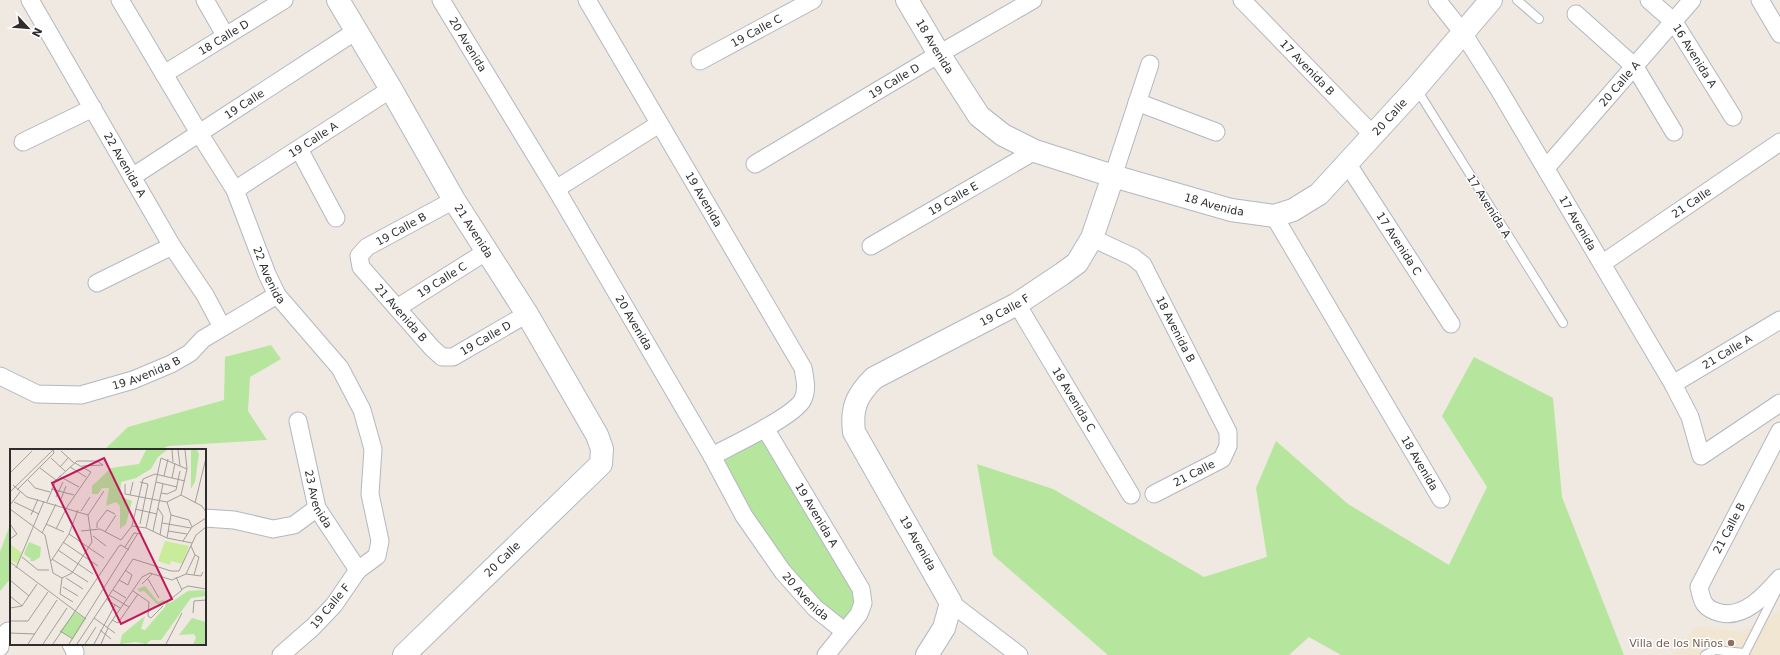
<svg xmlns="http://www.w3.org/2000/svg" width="1780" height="655" font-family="'DejaVu Sans',sans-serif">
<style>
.education{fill:#f0e6d1}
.green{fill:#b6e59e}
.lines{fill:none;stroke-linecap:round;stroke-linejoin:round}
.lane-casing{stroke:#b4b7c1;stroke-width:10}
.street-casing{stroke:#b4b7c1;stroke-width:19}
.secondary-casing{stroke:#b4b7c1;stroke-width:24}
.lane{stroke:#fff;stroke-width:8}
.street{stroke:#fff;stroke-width:17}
.secondary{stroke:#fff;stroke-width:22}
.education-dot{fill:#8d6e63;stroke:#fff;stroke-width:1.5}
.labels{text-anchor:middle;stroke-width:3;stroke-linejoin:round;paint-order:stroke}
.street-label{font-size:11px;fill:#2e2e2e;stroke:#fff}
.education-label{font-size:11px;fill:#785e54;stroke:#fff;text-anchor:end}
.inset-road{fill:none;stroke:#a29e99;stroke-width:1}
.view{fill:#c2185b;fill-opacity:0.15;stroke:#c2185b;stroke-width:2}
.inset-edge{fill:none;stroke:#2e2e2e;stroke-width:2}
</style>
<rect width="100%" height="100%" fill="#efe9e1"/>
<path class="education" d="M1780,611V655H1672L1698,626L1741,632Z"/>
<path class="green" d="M271,345L281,359L250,377L248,411L267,440L168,446L161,450H104L128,427L224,400L225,357Z
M1474,357L1553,398L1562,497L1624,655H1341L1309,637L1289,655H1108L993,555L977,464L1053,489L1204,577L1267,557L1256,488L1276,441L1348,504L1449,565L1487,487L1442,416Z
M765,428L861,589L844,631L815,608L712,456Z
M11,522V578L0,591V552Z"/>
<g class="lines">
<defs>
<path id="lane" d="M1517,0L1539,19
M1416,88L1563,323
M1705,655L1715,650L1744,653
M1744,655L1777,590"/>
<g id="street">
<path id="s1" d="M30,0L172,246L205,295L222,327"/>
<path id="s2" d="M120,0L199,133L235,190L267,274L277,295L340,368L362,410L373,449L370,494L380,541L377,556L358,570L334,605L313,627L281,655"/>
<path d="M205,0L225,35"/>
<path id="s3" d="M441,0L556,189L712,456L744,516L783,572L815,608L844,631"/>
<path id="s4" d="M587,0L803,368C805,379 808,391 802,401C791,418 731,446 712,456"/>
<path id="s5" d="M1242,0L1373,135"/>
<path id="s6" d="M1437,0L1463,33L1498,88L1673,384L1690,417L1701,456L1780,403"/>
<path id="s7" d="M1649,0L1674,22L1733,117"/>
<path d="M1760,0L1780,34"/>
<path d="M1576,14L1635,67L1674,132"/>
<path id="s8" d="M700,61L813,0"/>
<path id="s9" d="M164,74L284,0"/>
<path d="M1137,102L1216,132"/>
<path d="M23,142L93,108"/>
<path d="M299,149L336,218"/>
<path id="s10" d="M1347,163L1451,324"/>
<path id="s11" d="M755,164L939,54L1033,0"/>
<path id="s12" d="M1546,168L1692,0"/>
<path d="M1113,176L1150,64"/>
<path id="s13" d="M132,177L356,31"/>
<path d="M556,189L659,124"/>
<path id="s14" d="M235,190L391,89"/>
<path id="s15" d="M454,200L367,247L359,256L361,267L432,348L442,357H453L527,314"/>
<path id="s16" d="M1274,216L1441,499"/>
<path id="s17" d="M1092,238L1133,257L1143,265L1228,432V446L1222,459L1154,494"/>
<path id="s18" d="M871,246L1035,151"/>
<path id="s19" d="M1603,263L1780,142"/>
<path d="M97,283L172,246"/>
<path id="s20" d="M1017,304L1131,495"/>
<path id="s21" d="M397,308L487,251"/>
<path id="s22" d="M0,376L37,394L81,395L133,380L171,364L190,353L203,339L277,295"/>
<path id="s23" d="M1673,384L1780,320"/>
<path id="s24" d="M298,421L317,508L358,570"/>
<path id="s25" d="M765,428L861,589L863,603L859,614L826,655"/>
<path d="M1780,431L1699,587C1702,602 1704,609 1721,613C1745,618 1765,595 1780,578"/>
<path d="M205,518L234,520L273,529L294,525L317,508"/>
<path d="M951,603L1019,655"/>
<path d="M71,644L75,652"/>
<path d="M0,647L1,638L8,631L11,632"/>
</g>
<g id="secondary">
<path id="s26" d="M338,0L391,89L454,200L527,314L597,435L602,449L601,464L404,655"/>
<path id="s27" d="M907,0L939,54L979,116L1003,135L1035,151L1113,176L1231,210L1274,216L1293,210L1319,194L1416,88L1491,0"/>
<path id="s28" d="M927,655L944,628L951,603L854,432C851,407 857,395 874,378L1017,304L1062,274L1077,263L1092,238L1113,176"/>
</g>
</defs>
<use href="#lane" class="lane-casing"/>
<use href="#street" class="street-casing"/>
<use href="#secondary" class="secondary-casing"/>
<use href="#lane" class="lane"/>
<use href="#street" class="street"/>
<use href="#secondary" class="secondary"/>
</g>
<circle class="education-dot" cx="1731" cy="643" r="4"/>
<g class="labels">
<g class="street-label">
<text dy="4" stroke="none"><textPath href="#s8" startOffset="64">19 Calle C</textPath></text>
<text dy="4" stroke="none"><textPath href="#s9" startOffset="70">18 Calle D</textPath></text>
<text dy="4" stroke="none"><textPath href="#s3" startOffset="52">20 Avenida</textPath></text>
<text dy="4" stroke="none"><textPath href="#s27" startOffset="54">18 Avenida</textPath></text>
<text dy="4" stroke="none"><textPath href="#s7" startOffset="73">16 Avenida A</textPath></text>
<text dy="4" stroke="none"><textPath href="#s5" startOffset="94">17 Avenida B</textPath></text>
<text dy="4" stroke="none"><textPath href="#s11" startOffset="162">19 Calle D</textPath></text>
<text dy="4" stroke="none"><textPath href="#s12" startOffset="112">20 Calle A</textPath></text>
<text dy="4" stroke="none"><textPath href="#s13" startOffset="134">19 Calle</textPath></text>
<text dy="4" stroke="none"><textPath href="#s27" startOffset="606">20 Calle</textPath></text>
<text dy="4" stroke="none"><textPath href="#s14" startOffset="93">19 Calle A</textPath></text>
<text dy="4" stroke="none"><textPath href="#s1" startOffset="190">22 Avenida A</textPath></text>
<text dy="4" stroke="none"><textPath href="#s4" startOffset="231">19 Avenida</textPath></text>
<text dy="4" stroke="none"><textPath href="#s18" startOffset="95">19 Calle E</textPath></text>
<text dy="4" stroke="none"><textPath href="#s19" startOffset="107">21 Calle</textPath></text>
<text dy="4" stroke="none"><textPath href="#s27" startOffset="390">18 Avenida</textPath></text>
<text transform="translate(1489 206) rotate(58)" y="4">17 Avenida A</text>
<text dy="4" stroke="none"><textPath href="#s6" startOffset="264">17 Avenida</textPath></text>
<text transform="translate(401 229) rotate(-29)" y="4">19 Calle B</text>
<text dy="4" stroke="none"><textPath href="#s26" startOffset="268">21 Avenida</textPath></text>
<text dy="4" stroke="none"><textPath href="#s10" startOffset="96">17 Avenida C</textPath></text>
<text dy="4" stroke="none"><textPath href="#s2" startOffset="314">22 Avenida</textPath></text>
<text dy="4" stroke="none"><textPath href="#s21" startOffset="53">19 Calle C</textPath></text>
<text dy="4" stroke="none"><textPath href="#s28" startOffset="462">19 Calle F</textPath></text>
<text dy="4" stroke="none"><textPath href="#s15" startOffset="183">21 Avenida B</textPath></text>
<text dy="4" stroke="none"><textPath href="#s3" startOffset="376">20 Avenida</textPath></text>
<text dy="4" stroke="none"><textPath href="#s17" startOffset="130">18 Avenida B</textPath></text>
<text dy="4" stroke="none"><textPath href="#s15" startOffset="292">19 Calle D</textPath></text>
<text dy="4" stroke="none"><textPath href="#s23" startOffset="63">21 Calle A</textPath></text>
<text dy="4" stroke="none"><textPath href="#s22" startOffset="154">19 Avenida B</textPath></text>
<text dy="4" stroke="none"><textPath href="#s20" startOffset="111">18 Avenida C</textPath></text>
<text dy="4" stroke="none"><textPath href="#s16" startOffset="287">18 Avenida</textPath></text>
<text transform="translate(1194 473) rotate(-27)" y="4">21 Calle</text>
<text dy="4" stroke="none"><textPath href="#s24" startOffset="81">23 Avenida</textPath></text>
<text dy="4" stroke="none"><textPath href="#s25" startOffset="101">19 Avenida A</textPath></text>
<text transform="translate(1729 528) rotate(-62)" y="4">21 Calle B</text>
<text transform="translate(918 543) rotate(60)" y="4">19 Avenida</text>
<text transform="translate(502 559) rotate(-44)" y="4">20 Calle</text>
<text dy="4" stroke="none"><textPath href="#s3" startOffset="700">20 Avenida</textPath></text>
<text transform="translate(330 606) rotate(-50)" y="4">19 Calle F</text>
</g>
<g class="education-label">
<text x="1723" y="647">Villa de los Niños</text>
</g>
</g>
<g transform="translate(10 449)">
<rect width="196" height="196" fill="#efe9e1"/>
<path d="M136,1H157L148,8L141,20L126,29L111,33L110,47L122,52L116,75L110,80V57L106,53L96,57L99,39H92L88,45H82V37L101,19L129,15ZM181,1H187L189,5L185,33L181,40ZM19,93L31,98L30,108L24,112H20L21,110L14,105ZM135,137L148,153L153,151L160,154L178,142L194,141L196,147L181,149L151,191H141L136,195L126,193L110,195L112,186L120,179L135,167L131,180L135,181L155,158L156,154L147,155L134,142L130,143L127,140ZM65,163L76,170L63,190L50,182ZM182,169L196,173V195H183L186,189L184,185L169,186Z" fill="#b6e59e"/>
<path d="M155,92L179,97L172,115L161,112L160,116L148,112ZM0,95L12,104L8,115L0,111Z" fill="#c9ec9a"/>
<path class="inset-road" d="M162,1L163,13M168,1L170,17M51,2L64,14M41,9L55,22M50,18L58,9M60,18L76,28M30,19L46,31M0,24L22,2M49,27L69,38M154,27L158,10M162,29L165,14M18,31L25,39L40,43M146,33L167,38M115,35V45L157,53L171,46M3,36L17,48L78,66M41,40L64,46M7,41L44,4L43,1M0,43L43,1M151,44L157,45L166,41L170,22M120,46L123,33M171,46L177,20L175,1M171,46L192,57L196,63M46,48L53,33M51,50L56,37M4,53L29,65M37,53L46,31L67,12H87L93,16L72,17M157,53L161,66L157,89M185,54L196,9M0,56L10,43M148,59L153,67L150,86M0,60L35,86L43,124L52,129M125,60L147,65M71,62L80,48M21,66L28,50M161,66L179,71L182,78M152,74L181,79M0,75L7,85L0,90M36,75L54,83M130,75L138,35L130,33M122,77L136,79L157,89L182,94M87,79V74L97,61L105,65M136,79L151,9L177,20M46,80L57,58L81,23L65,14M71,82L90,80L111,91L122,77L133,30L145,25L175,32M143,82L153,35M158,82L177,85M95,83L106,66M32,84L46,55M59,85L94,109M83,87L96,97M173,92L182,78L196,69M53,93L88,117M115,98L124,84L132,85M48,101L83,125M12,108L28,121H39M42,110L78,133M41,112L59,85L68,61M0,113L76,170M6,119L34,52M176,125L185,106L181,97M184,126L189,108L185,106M52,129L62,124L82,93L78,66L94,42M52,129L50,145L63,153M56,129L73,140M138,130L149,149M0,131L19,147M109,131L118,136L122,126L115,121M132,135L142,125M53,138L68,147M172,140L178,137L196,140M103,141L116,149M123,142L139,153L138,167L141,169L153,157M159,144L161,150L172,141L166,128M99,146L119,158M0,147L12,157M96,150L110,159M0,159L12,157L27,135M183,164L184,152L196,151M84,169L105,184M102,171L108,174L128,145M0,172H18L38,143M97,179L132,128L140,124L162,131L176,125L191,127L193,123M90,181L101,190M50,182L63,190M0,184L25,185M18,195L47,151M33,195L57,159M43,195L109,97L111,96L119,101M59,195L128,84M67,195L123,110L161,122H169L186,86L196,78M75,195L86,178M84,195L105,156M91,195L98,179M156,195L172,164"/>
<path class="view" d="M94,9L162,150L111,175L42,34Z"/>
<rect width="196" height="196" class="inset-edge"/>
</g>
<g transform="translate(28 28) rotate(116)" stroke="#ffffff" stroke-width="3" paint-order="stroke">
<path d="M0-3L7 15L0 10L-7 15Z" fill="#2e2e2e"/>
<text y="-6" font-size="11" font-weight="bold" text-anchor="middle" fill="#2e2e2e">N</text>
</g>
</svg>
